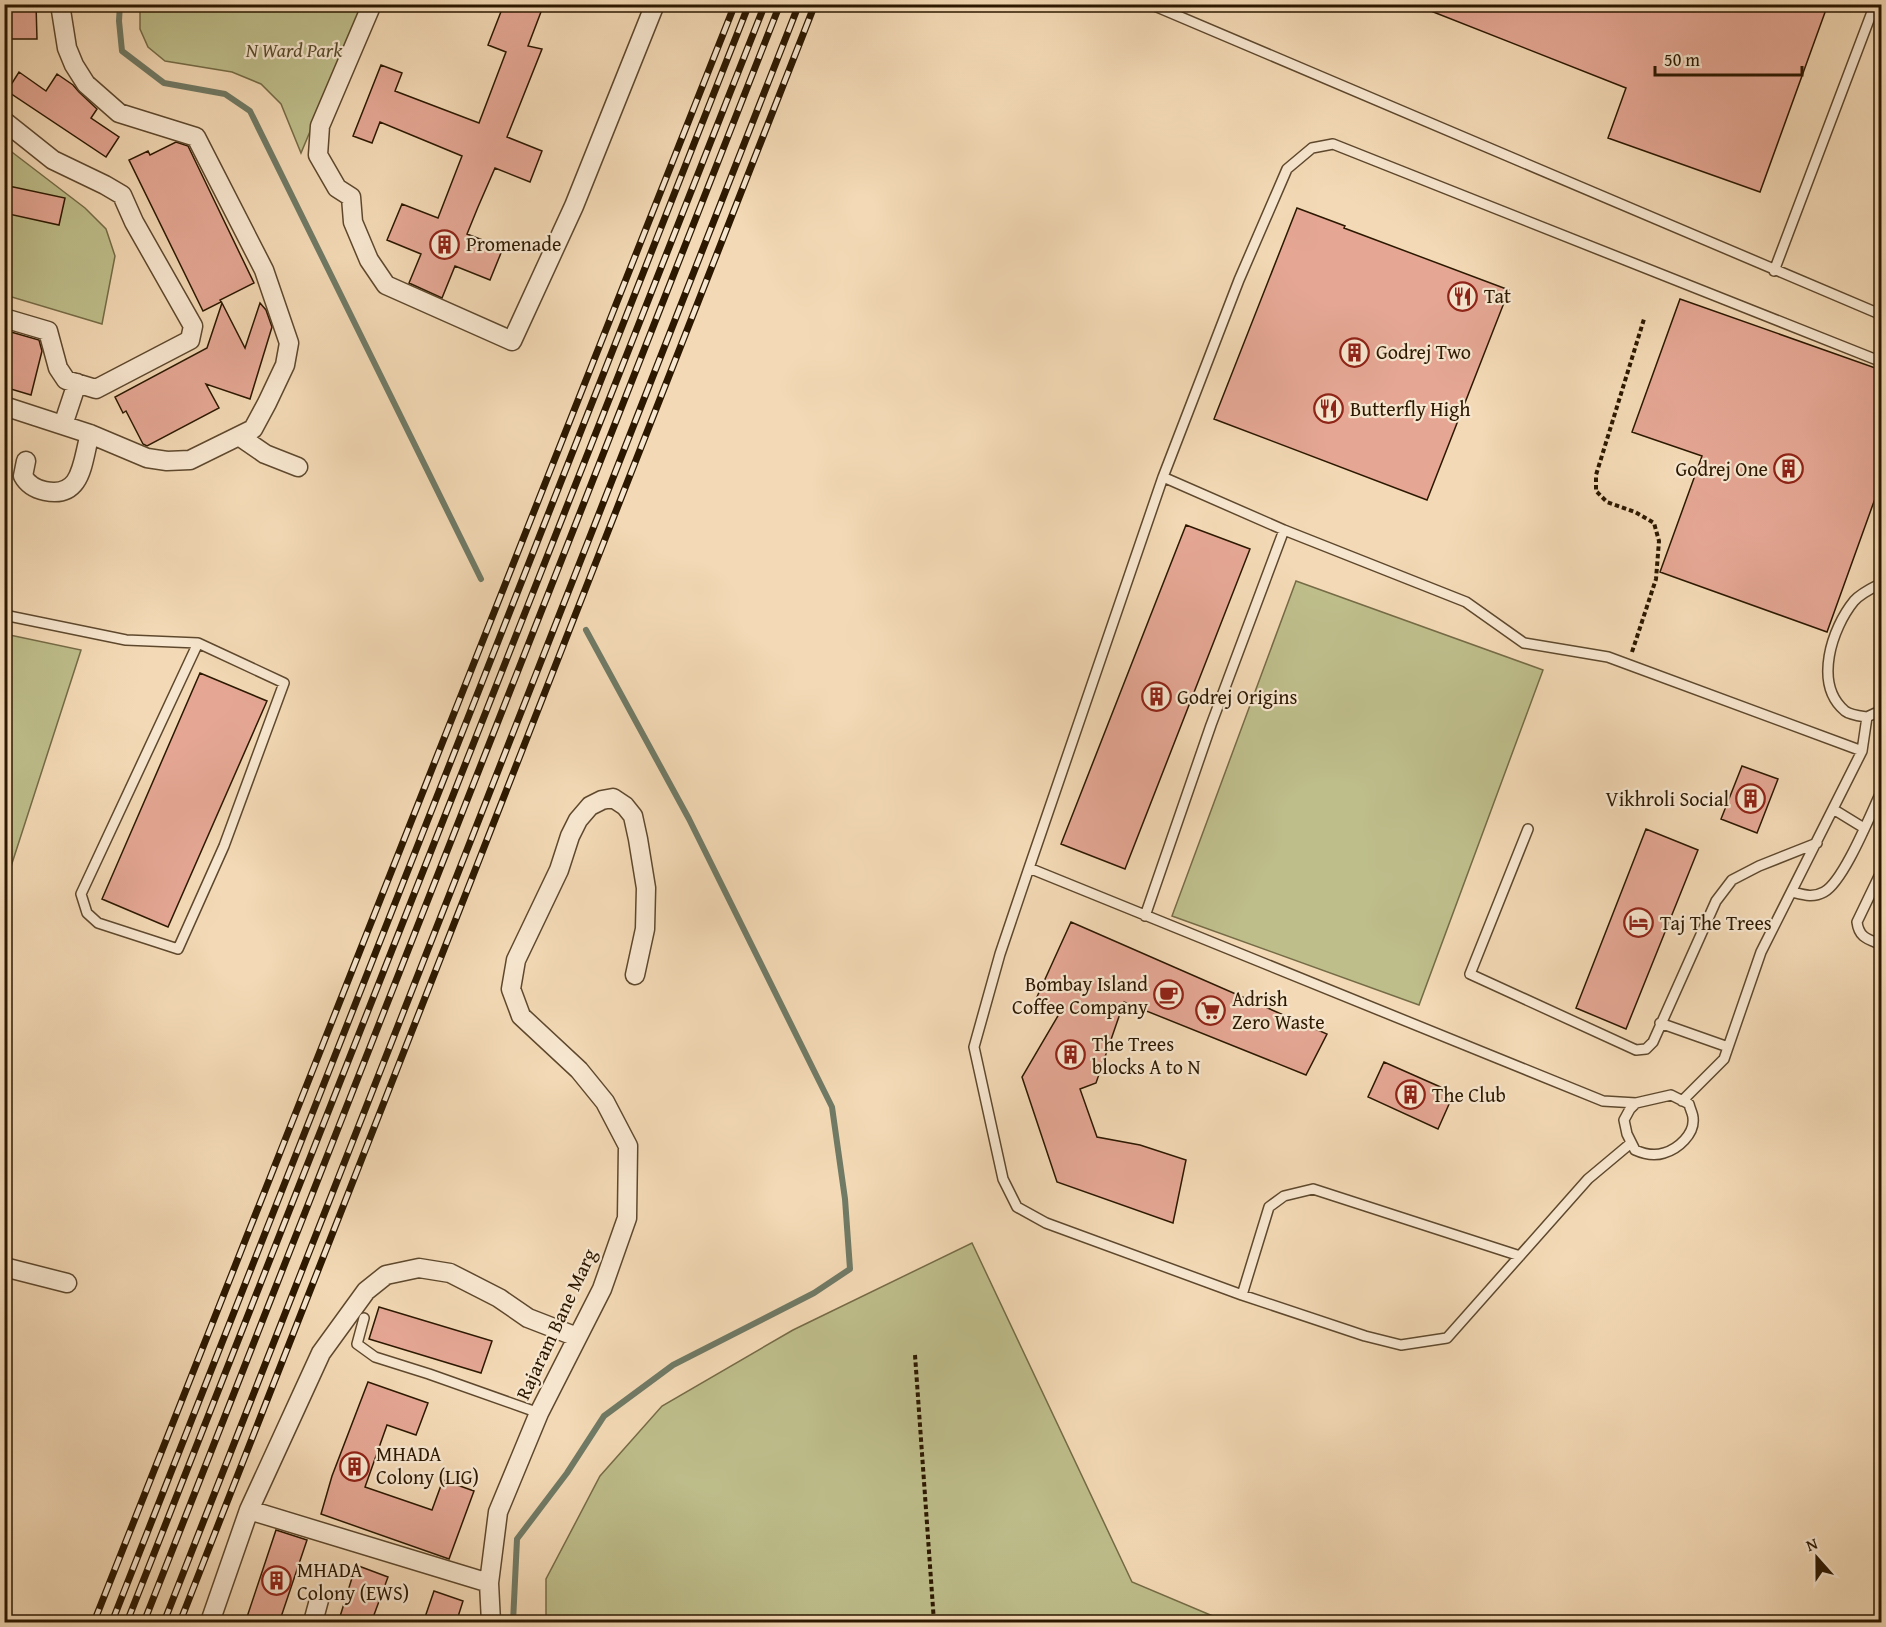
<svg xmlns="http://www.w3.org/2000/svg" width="1886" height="1627" font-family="'Gentium Book Plus',serif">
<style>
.green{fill:#bebe8b;stroke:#756b46;stroke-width:1.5}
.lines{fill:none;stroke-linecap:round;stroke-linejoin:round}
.stream{stroke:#707a65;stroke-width:6}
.building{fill:#e5a794;stroke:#2c1800;stroke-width:1.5}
.service-casing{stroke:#5e482d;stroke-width:12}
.minor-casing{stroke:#5e482d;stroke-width:21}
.path{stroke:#2c1800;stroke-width:4;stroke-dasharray:4.5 3;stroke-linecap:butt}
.service{stroke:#f7e6cf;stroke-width:9}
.minor{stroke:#f7e6cf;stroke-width:18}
.rail-casing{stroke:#2c1800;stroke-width:7}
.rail{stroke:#f7e6cf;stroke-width:4.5;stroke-dasharray:14;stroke-linecap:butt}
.labels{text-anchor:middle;stroke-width:4.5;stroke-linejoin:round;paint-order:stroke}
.park-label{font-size:20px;font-style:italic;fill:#584a2a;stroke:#f7e6cf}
.poi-label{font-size:20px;fill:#2c1800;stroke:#f7e6cf;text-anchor:start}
.street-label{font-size:20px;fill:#2c1800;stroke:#f7e6cf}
</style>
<rect width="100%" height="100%" fill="#f3d9b5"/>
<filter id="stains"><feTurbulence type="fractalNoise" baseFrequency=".00333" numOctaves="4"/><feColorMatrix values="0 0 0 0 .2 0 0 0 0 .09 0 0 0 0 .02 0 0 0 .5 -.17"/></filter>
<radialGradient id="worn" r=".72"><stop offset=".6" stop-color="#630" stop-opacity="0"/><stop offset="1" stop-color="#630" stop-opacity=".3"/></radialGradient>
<path class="green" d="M140,5H363L301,153L281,104L261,84L232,72L165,61L148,47L140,29Z
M4,146L85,208L106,229L115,256L102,324L5,295Z
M1296,581L1543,670L1419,1005L1172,916Z
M5,634L81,650L5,885L4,634Z
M972,1243L1132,1582L1227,1622H546V1579L600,1476L662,1406L793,1330Z"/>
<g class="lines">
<path class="stream" d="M120,4L119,21L122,51L164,83L225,94L250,111L481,579
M513,1622L517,1539L567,1473L604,1416L673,1365L814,1293L850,1269L845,1199L832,1107L689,819L586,630"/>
</g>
<path class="building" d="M4,4H36L37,39H4Z
M504,4H544L528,46L542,49L507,137L542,151L530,182L495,168L478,207L467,234L503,248L490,280L455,266L442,298L409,283L421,254L387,240L402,204L438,218L462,156L380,122L372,143L353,136L381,65L402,73L395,91L479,123L506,52L488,45Z
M1413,4H1828L1760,192L1608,138L1626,88Z
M19,72L46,91L57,74L73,85L79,92L97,109L91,118L119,137L106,157L7,91Z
M176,142L188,146L254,283L220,300L221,302L203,311L129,160L148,151L150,155Z
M4,185L65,198L59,225L4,213Z
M1297,208L1345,226L1344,228L1509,290L1427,500L1214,419Z
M1680,299L1881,370V482L1827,632L1660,572L1702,456L1632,432Z
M222,303L245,348L260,303L266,310L272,327L250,399L206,384L219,408L147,446L143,444L126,411L123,413L115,397L207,348Z
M4,330L39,340L42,351L31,395L4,387Z
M1186,525L1250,549L1125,869L1061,844Z
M200,673L267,701L168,927L102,899Z
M1742,766L1778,779L1757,833L1721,819Z
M1646,829L1698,850L1626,1029L1576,1008Z
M1071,922L1327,1034L1306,1075L1124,1002L1096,1083L1080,1089L1097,1137L1140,1145L1186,1160L1173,1223L1057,1182L1022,1077L1062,1009L1036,999Z
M1384,1062L1454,1093L1438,1129L1368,1097Z
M379,1307L492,1341L481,1373L369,1339Z
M368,1382L428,1403L416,1435L387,1425L365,1487L432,1510L443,1480L474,1491L449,1559L321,1514L332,1476Z
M276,1530L307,1540L279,1623H245Z
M356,1565L388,1577L371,1623H338Z
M434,1591L463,1601L456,1623H423Z"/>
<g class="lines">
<defs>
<path id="service" d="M1150,4L1882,315
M1774,271L1875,4
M1163,477L1284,530L1466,602L1524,643L1608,657L1862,751
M1882,583C1872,588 1861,593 1854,601C1832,628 1813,684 1845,711C1850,715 1860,716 1867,717L1882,710
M4,615L126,640L198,643L284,683L224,846L178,949L98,923L87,913L81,894L198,643
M1833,809L1864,828
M1528,829L1470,974L1636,1050L1646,1049L1653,1042L1716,901L1732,880L1759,866L1817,843
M1029,868L1163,477L1239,280L1287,169L1312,148L1333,144L1882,362
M1882,870L1857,922C1859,938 1868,939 1882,945
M1792,892C1804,895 1813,898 1824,892C1844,881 1871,813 1882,790
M1145,916L1211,725L1284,530
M1660,1023L1728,1047
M1682,1101L1724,1059L1761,952L1862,751L1867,717
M1631,1143L1588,1179L1447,1338L1401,1345L1365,1336L1242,1295L1046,1223L1017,1207L1003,1179L974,1047L1000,954L1029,868L1603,1101L1636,1103L1671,1095L1689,1104C1690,1109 1693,1114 1693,1118C1695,1134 1678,1149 1664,1153C1655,1156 1644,1154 1635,1150L1627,1134L1624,1120L1630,1109L1636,1103
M1242,1295L1269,1207L1284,1196L1313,1189L1520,1256
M364,1318L357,1344L375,1357L429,1374L539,1413"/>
<path id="minor" d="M372,4L320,126L318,155L337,188L351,197L353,222L369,260L386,285L512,341L574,206L655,4
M4,121L53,160L105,185L122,195L134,222L193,326L190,340L96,389L66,380L58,368L48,331L4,318
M4,406L90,434L147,458L167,461L190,460L253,429L267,403L285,365L289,343L264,270L196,137L119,113L86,84L74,65L67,48L60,4
M63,425L77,383
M239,436L265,454L298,467
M26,461L23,476C28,485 35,489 45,491C83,499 82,461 90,434
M4,1267L67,1283
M249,1510L489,1583
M210,1622L249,1510L321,1353L366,1291L386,1275L419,1268L450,1273L499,1298L528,1318L577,1337
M313,1622L319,1600
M491,1622L489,1583L498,1512L539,1413L602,1289L627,1218L628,1146L605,1102L579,1070L521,1016L511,989L516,960L559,870L570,836L578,820L590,806L602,800L613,798L625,806L633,816L638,839L646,888L645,929L635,975"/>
</defs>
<use href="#service" class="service-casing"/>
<use href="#minor" class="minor-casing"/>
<path class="path" d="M1632,652L1656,579L1659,541L1654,523L1635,512L1607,502L1596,491V475L1644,319
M915,1355L934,1622"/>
<use href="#service" class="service"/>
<use href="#minor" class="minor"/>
<defs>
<path id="rail" d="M94,1622L735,4
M112,1622L749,4
M127,1622L765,4
M144,1622L780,4
M164,1622L799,4
M180,1622L815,4"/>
</defs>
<use href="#rail" class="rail-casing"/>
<use href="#rail" class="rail"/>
</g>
<defs>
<symbol id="building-ring" viewBox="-11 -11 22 22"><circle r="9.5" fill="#f7e6cf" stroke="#8f2418" stroke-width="1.5"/><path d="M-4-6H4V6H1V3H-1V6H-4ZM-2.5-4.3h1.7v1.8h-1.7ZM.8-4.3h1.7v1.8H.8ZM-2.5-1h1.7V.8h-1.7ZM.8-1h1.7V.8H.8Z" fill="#8f2418"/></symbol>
<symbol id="restaurant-ring" viewBox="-11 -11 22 22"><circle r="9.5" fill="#f7e6cf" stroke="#8f2418" stroke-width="1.5"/><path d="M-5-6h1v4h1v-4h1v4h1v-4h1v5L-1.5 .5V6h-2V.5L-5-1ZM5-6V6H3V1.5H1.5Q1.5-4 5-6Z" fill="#8f2418"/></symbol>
<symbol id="hotel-ring" viewBox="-11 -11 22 22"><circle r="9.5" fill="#f7e6cf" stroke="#8f2418" stroke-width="1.5"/><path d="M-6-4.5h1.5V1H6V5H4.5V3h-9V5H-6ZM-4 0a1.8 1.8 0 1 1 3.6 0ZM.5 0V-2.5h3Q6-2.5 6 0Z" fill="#8f2418"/></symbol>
<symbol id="cafe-ring" viewBox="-11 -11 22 22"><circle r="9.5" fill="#f7e6cf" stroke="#8f2418" stroke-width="1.5"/><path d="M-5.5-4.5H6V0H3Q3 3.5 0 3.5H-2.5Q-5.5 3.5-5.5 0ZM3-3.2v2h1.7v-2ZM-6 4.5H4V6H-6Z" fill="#8f2418"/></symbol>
<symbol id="supermarket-ring" viewBox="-11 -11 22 22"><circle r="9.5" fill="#f7e6cf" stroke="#8f2418" stroke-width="1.5"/><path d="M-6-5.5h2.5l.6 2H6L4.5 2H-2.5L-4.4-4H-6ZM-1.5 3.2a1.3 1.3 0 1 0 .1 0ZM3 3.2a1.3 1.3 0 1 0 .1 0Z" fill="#8f2418"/></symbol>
</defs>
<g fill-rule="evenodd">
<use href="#building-ring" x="428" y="228" width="33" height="33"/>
<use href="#restaurant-ring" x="1446" y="280" width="33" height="33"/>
<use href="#building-ring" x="1338" y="336" width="33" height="33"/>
<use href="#restaurant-ring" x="1312" y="392" width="33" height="33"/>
<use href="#building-ring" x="1772" y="452" width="33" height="33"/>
<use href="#building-ring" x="1140" y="680" width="33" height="33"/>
<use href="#building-ring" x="1734" y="782" width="33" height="33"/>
<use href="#hotel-ring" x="1622" y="906" width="33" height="33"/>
<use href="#cafe-ring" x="1152" y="978" width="33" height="33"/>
<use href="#supermarket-ring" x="1194" y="994" width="33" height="33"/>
<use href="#building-ring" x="1054" y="1038" width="33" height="33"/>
<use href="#building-ring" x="1394" y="1078" width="33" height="33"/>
<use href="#building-ring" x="338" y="1450" width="33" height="33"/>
<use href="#building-ring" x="260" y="1564" width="33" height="33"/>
</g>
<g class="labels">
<g class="park-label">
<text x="294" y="57">N Ward Park</text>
</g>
<g class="poi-label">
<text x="466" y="251">Promenade</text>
<text x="1484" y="303">Tat</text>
<text x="1376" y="359">Godrej Two</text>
<text x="1350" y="416">Butterfly High</text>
<text x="1768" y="476" text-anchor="end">Godrej One</text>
<text x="1177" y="704">Godrej Origins</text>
<text x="1729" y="806" text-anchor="end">Vikhroli Social</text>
<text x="1660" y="930">Taj The Trees</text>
<text x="1148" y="991" text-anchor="end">Bombay Island<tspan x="1148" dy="23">Coffee Company</tspan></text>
<text x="1232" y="1006">Adrish<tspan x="1232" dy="23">Zero Waste</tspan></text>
<text x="1092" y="1051">The Trees<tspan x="1092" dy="23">blocks A to N</tspan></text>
<text x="1432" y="1102">The Club</text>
<text x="376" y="1461">MHADA<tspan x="376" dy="23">Colony (LIG)</tspan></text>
<text x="297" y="1577">MHADA<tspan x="297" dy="23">Colony (EWS)</tspan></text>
</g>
<g class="street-label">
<text transform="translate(556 1324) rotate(-65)" y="7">Rajaram Bane Marg</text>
</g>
</g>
<rect width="1886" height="1627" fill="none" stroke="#f3d9b5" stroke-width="24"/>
<rect x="6" y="6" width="1874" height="1615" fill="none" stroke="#2c1800" stroke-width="3"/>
<rect x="12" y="12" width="1862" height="1603" fill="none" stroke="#2c1800" stroke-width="1.5"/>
<g transform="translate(1817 1558) rotate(339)" stroke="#f7e6cf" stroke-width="4.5" paint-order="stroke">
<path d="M0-4.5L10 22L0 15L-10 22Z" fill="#2c1800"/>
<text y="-9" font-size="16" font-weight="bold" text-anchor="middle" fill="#2c1800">N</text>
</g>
<path d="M1655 66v9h147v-9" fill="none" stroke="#2c1800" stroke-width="3"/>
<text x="1664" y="66" font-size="18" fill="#2c1800" stroke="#f7e6cf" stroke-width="4.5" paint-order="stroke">50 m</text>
<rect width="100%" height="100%" filter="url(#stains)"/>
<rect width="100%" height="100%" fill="url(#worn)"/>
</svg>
